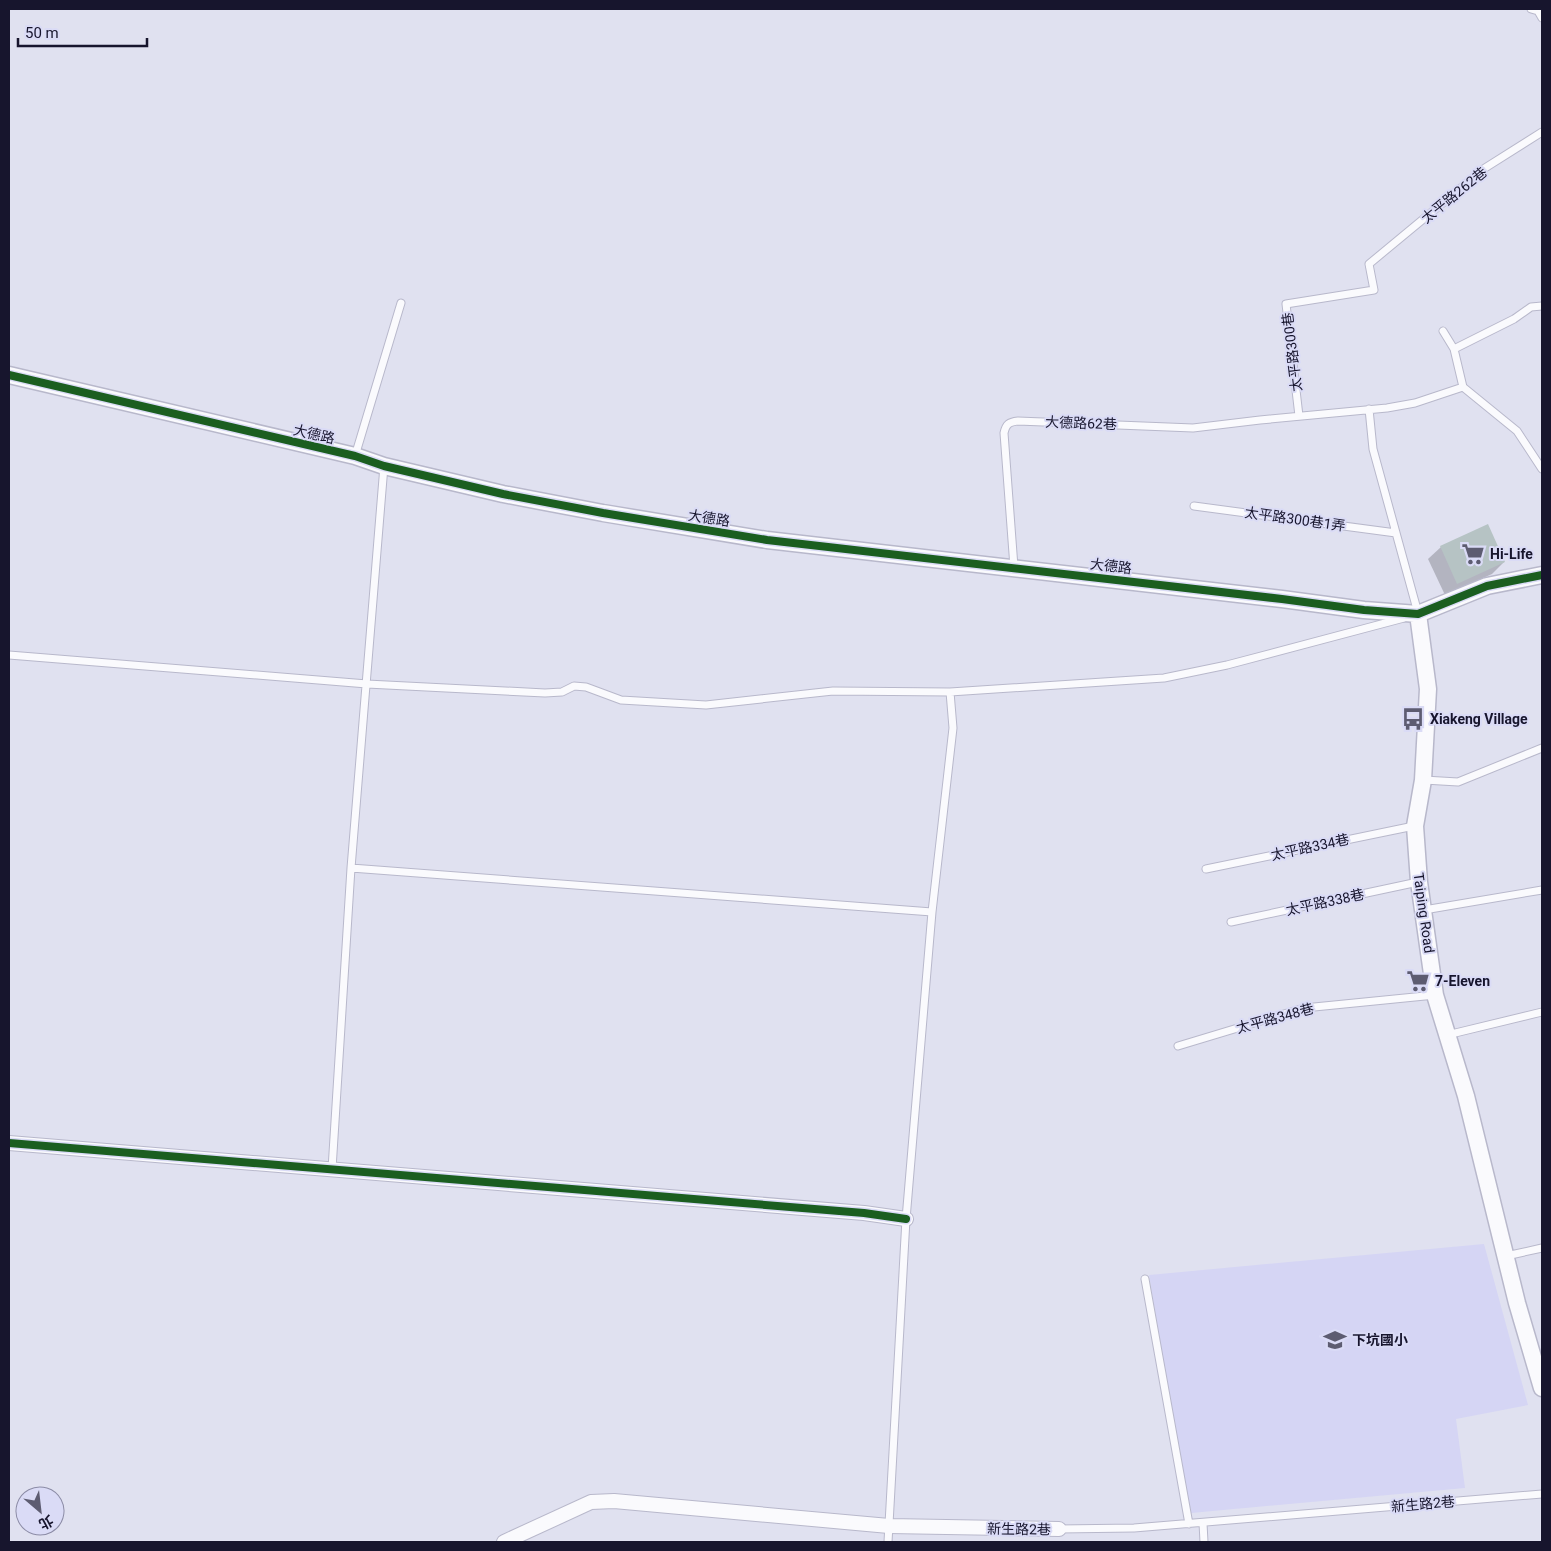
<svg xmlns="http://www.w3.org/2000/svg" width="1551" height="1551" font-family="Roboto,'Noto Sans TC',sans-serif">
<style>
.built{fill:#d5d5f4}
.shadow{fill:#0003}
.building{fill:#b6c3c4}
.lines{fill:none;stroke-linecap:round;stroke-linejoin:round}
.service-casing{stroke:#b8b8cb;stroke-width:9}
.minor-casing{stroke:#b8b8cb;stroke-width:16}
.tertiary-casing{stroke:#b8b8cb;stroke-width:19}
.service{stroke:#fafafd;stroke-width:7}
.minor{stroke:#fafafd;stroke-width:14}
.tertiary{stroke:#fafafd;stroke-width:16}
.cycleway-casing{stroke:#dadbf6;stroke-width:11}
.cycleway{stroke:#1b5e20;stroke-width:8}
.labels{text-anchor:middle;stroke-width:4;stroke-linejoin:round;paint-order:stroke}
.street-label{font-size:14px;fill:#17152d;stroke:#dadbf6}
.poi-label{font-size:14px;font-weight:bold;fill:#17152d;stroke:#dadbf6;text-anchor:start}
</style>
<rect width="100%" height="100%" fill="#e0e1f0"/>
<path class="built" d="M1484,1244L1528,1405L1456,1419L1465,1488L1191,1513L1187,1504L1149,1275Z"/>
<path class="shadow" d="M1441,547L1504,562L1492,574L1445,595L1428,559Z"/>
<path class="building" d="M1488,524L1505,562L1457,584L1440,546Z"/>
<g class="lines">
<defs>
<path id="service" d="M1531,9L1538,11L1542,18
M1443,331L1454,349L1463,387L1517,431L1542,469
M1454,349L1514,319L1531,307L1542,306
M1369,409L1373,449L1418,613
M1299,416L1286,304L1374,290L1369,264L1485,168L1542,132
M355,456L401,303
M1194,506L1396,533
M1014,567L1004,433C1006,424 1009,422 1018,421L1193,428L1260,420L1387,408L1415,403L1463,387
M9,655L367,684L545,693L562,692L574,686L586,687L621,700L706,705L833,691L950,692L1164,678L1227,665L1404,618
M1424,780L1458,782L1542,748
M351,868L932,912
M1206,869L1414,826
M1424,910L1542,890
M1231,922L1418,882
M1447,1035L1542,1012
M1178,1046L1304,1008L1435,995
M332,1169L351,868L384,466
M1506,1256L1542,1248
M1145,1279L1189,1524
M1203,1523L1204,1542
M1059,1529L1134,1528L1542,1494
M888,1542L906,1219L932,912L953,728L950,692"/>
<path id="minor" d="M9,1143L864,1213L906,1219
M504,1542L591,1502L614,1501L889,1526L1059,1529"/>
<path id="tertiary" d="M9,375L355,456L384,466L503,494L603,513L767,540L1282,599L1364,610L1418,614L1487,586L1542,575
M1418,614L1428,689L1423,780L1415,826L1419,882L1435,995L1466,1096L1517,1303L1542,1388"/>
</defs>
<use href="#service" class="service-casing"/>
<use href="#minor" class="minor-casing"/>
<use href="#tertiary" class="tertiary-casing"/>
<use href="#service" class="service"/>
<use href="#minor" class="minor"/>
<use href="#tertiary" class="tertiary"/>
<defs>
<path id="cycleway" d="M9,375L355,456L384,466L503,494L603,513L767,540L1282,599L1364,610L1418,614L1487,586L1542,575
M9,1143L864,1213L906,1219"/>
</defs>
<use href="#cycleway" class="cycleway-casing"/>
<use href="#cycleway" class="cycleway"/>
</g>
<defs>
<symbol id="supermarket-bare" viewBox="-9 -9 18 18"><path d="M-6-5.5h2.5l.6 2H6L4.5 2H-2.5L-4.4-4H-6ZM-1.5 3.2a1.3 1.3 0 1 0 .1 0ZM3 3.2a1.3 1.3 0 1 0 .1 0Z" fill="#5d5c71" stroke="#dadbf6" stroke-width="2.5" paint-order="stroke"/></symbol>
<symbol id="bus-bare" viewBox="-9 -9 18 18"><path d="M-5-6H5V4H4V6H2V4H-2V6H-4V4H-5ZM-3.5-4V0h7V-4ZM-3.5 1.2v1.5H-2V1.2ZM2 1.2v1.5H3.5V1.2Z" fill="#5d5c71" stroke="#dadbf6" stroke-width="2.5" paint-order="stroke"/></symbol>
<symbol id="school-bare" viewBox="-9 -9 18 18"><path d="M0-5L7-2L0 1L-7-2ZM-4 1L0 2.5L4 1V4Q0 6-4 4Z" fill="#5d5c71" stroke="#dadbf6" stroke-width="2.5" paint-order="stroke"/></symbol>
</defs>
<g fill-rule="evenodd">
<use href="#supermarket-bare" x="1457" y="538" width="32" height="32"/>
<use href="#bus-bare" x="1397" y="703" width="32" height="32"/>
<use href="#supermarket-bare" x="1402" y="965" width="32" height="32"/>
<use href="#school-bare" x="1319" y="1324" width="32" height="32"/>
</g>
<g class="labels">
<g class="street-label">
<text transform="translate(1454 195) rotate(-39)" y="5">太平路262巷</text>
<text transform="translate(1292 352) rotate(-97)" y="5">太平路300巷</text>
<text transform="translate(1081 423) rotate(2)" y="5">大德路62巷</text>
<text transform="translate(314 434) rotate(13)" y="5">大德路</text>
<text transform="translate(709 518) rotate(9)" y="5">大德路</text>
<text transform="translate(1295 519) rotate(8)" y="5">太平路300巷1弄</text>
<text transform="translate(1111 566) rotate(7)" y="5">大德路</text>
<text transform="translate(1310 847) rotate(-12)" y="5">太平路334巷</text>
<text transform="translate(1325 902) rotate(-12)" y="5">太平路338巷</text>
<text transform="translate(1424 913) rotate(82)" y="5">Taiping Road</text>
<text transform="translate(1275 1018) rotate(-15)" y="5">太平路348巷</text>
<text transform="translate(1423 1504) rotate(-5)" y="5">新生路2巷</text>
<text transform="translate(1019 1529) rotate(1)" y="5">新生路2巷</text>
</g>
<g class="poi-label">
<text x="1490" y="559">Hi-Life</text>
<text x="1430" y="724">Xiakeng Village</text>
<text x="1435" y="986">7-Eleven</text>
<text x="1352" y="1345">下坑國小</text>
</g>
</g>
<rect width="1551" height="1551" fill="none" stroke="#17152d" stroke-width="20"/>
<g transform="translate(40 1511) rotate(152)"><circle r="24" fill="#dadbf6" stroke="#8c8ca6"/>
<path d="M0-4L9 19L0 12L-9 19Z" fill="#5d5c71"/>
<text y="-8" font-size="14" font-weight="bold" text-anchor="middle" fill="#17152d">北</text>
</g>
<path d="M18 38v8h129v-8" fill="none" stroke="#17152d" stroke-width="2.5"/>
<text x="25" y="38" font-size="15" fill="#17152d" stroke="#dadbf6" stroke-width="4" paint-order="stroke">50 m</text>
</svg>
